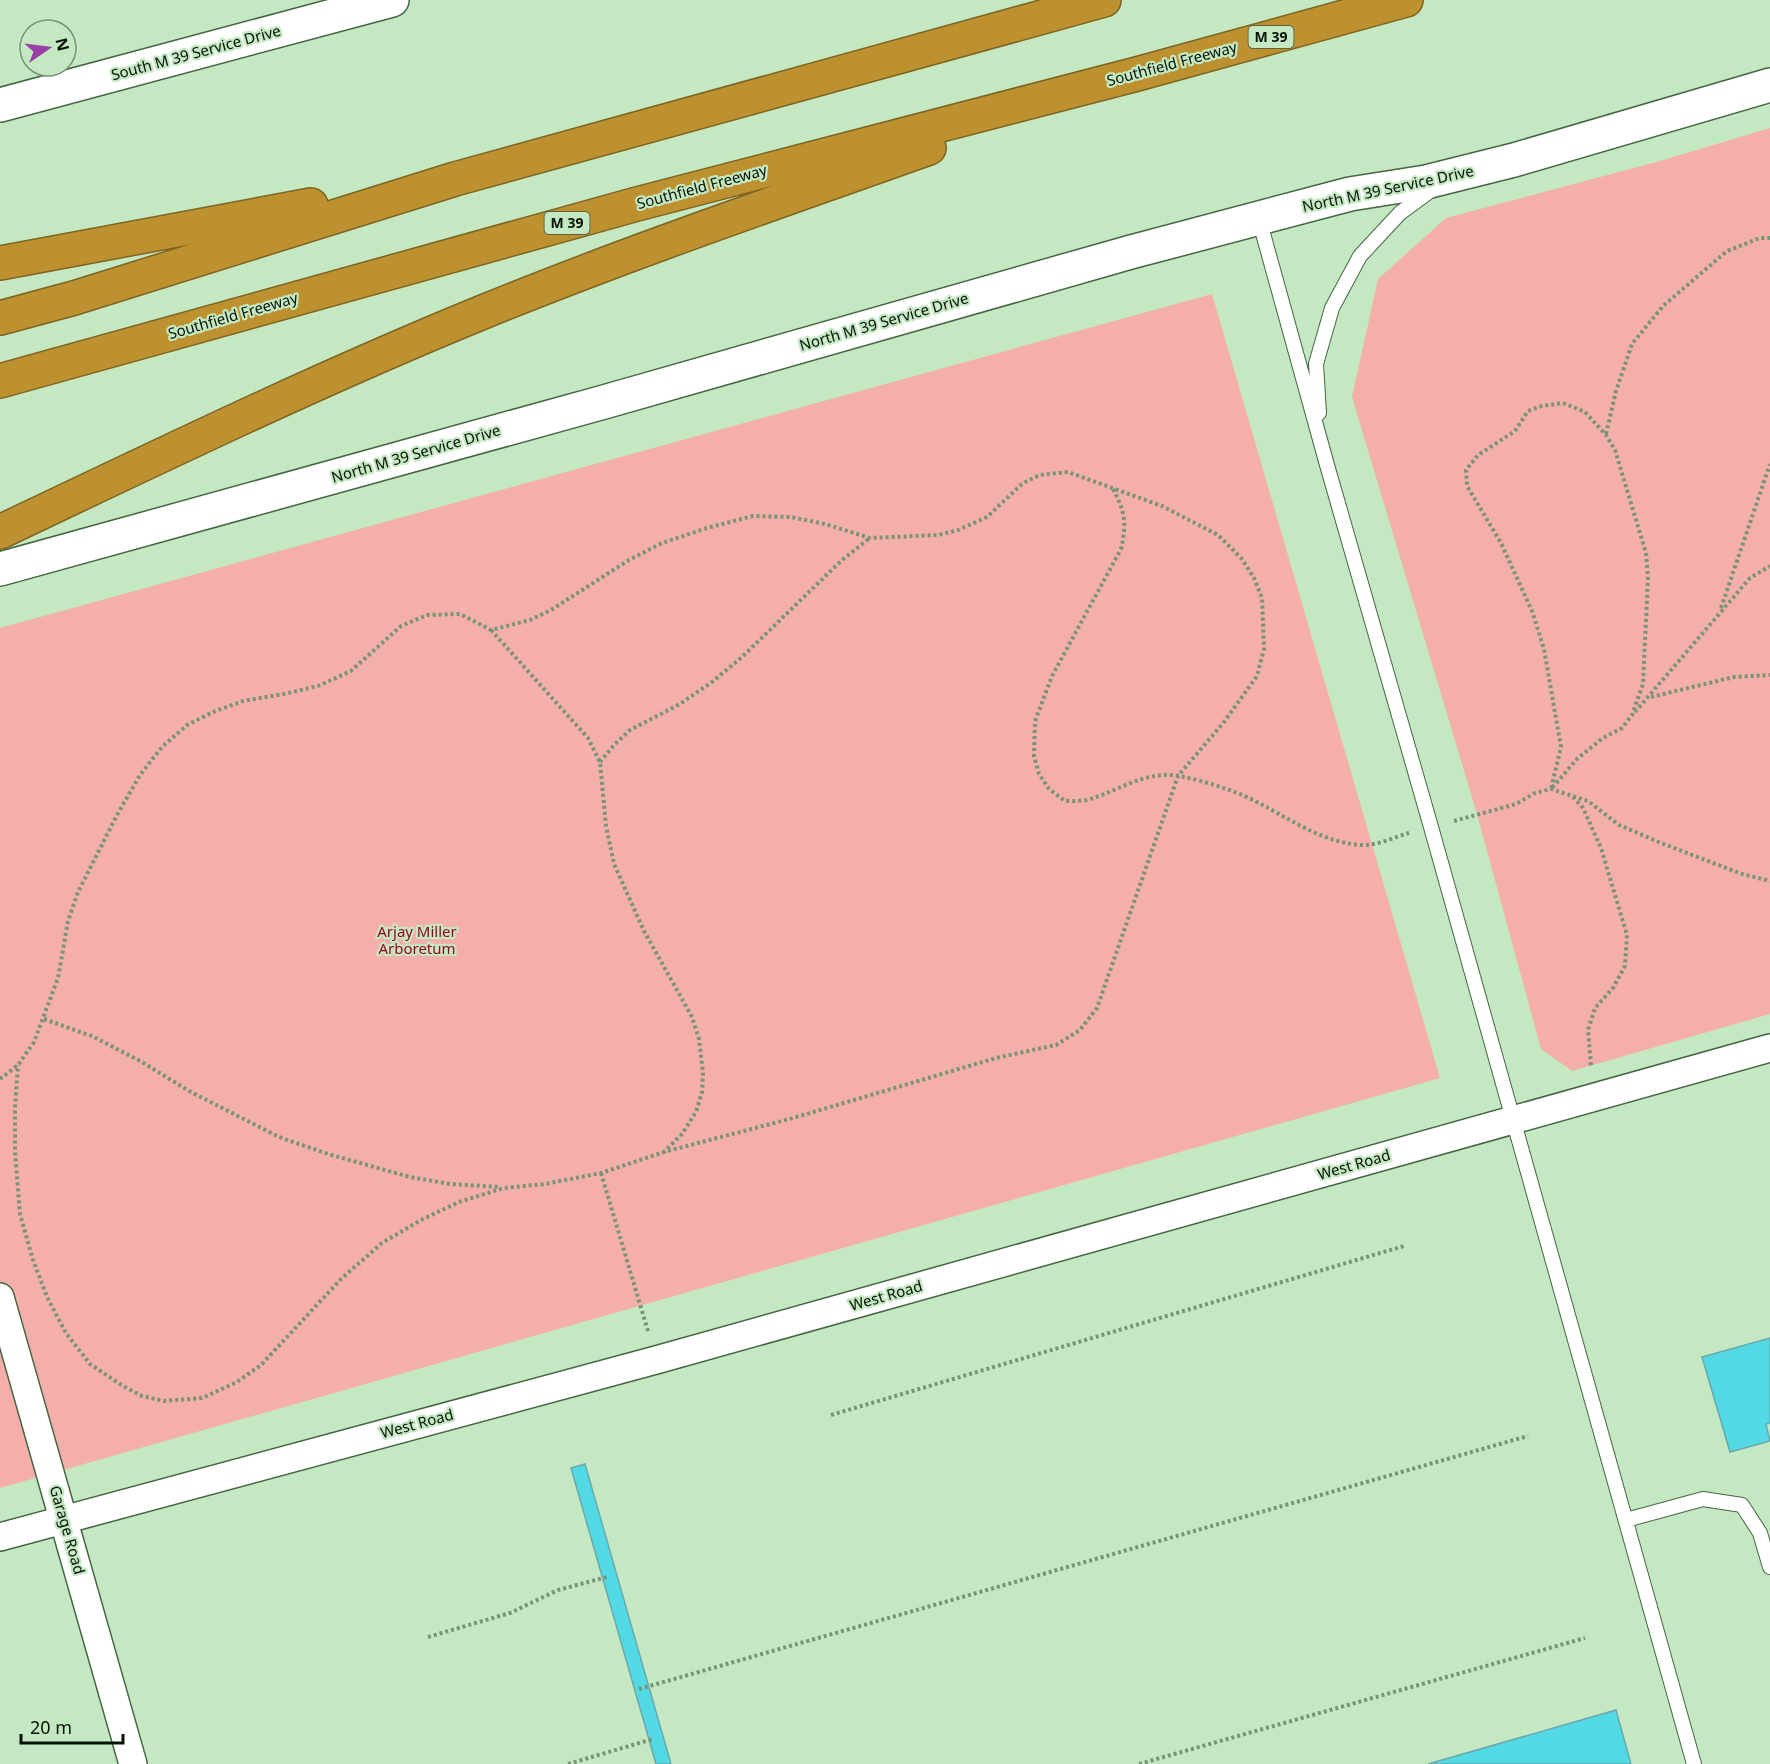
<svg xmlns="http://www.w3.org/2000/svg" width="1770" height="1764" font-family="'Noto Sans',sans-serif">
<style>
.green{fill:#f5afab}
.building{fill:#53d9e4;stroke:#6aa8ae;stroke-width:1.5}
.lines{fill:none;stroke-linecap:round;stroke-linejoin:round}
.service-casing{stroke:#466543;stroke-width:16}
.minor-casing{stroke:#466543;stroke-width:30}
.secondary-casing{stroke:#466543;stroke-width:36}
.motorway-casing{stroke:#7d6421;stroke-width:36}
.path{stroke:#799377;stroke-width:4;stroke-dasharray:3 3;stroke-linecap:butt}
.service{stroke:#fff;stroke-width:14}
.minor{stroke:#fff;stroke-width:27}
.secondary{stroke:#fff;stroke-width:33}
.motorway{stroke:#bd9030;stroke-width:33}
.labels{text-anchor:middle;stroke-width:4.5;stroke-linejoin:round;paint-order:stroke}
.shield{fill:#c4e8c1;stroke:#40533e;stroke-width:1.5}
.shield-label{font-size:14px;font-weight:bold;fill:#071306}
.street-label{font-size:15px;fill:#071306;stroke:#c4e8c1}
.park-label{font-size:15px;fill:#99001e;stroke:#c4e8c1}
</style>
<rect width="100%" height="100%" fill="#c4e8c1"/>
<path class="green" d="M1770,128V1014L1572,1071L1541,1049L1477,814L1352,397L1378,279L1446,218L1660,161Z
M1212,294L1440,1078L0,1488V628Z"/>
<path class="building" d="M1770,1338V1423L1766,1424L1770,1441L1730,1452L1702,1357Z
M585,1464L671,1764H656L571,1468Z
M1616,1710L1631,1764H1428Z"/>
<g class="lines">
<defs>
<path id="service" d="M1259,219L1327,465L1431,827L1694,1764
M1319,413L1316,364L1332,308L1360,256L1400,213L1430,191
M1626,1520L1703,1499L1742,1505L1760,1533L1770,1567"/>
<path id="minor" d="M0,1297L133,1764
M0,1537L656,1360L1770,1048"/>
<path id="secondary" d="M0,105L392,0
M0,569L604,402L1131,252L1350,194L1426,182L1514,160L1770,85"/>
<path id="motorway" d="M0,263L311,205
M0,318L74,298L455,179L1104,0
M0,381L637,204L1137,74L1406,0
M0,532C160,456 319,379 483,312C630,252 780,201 929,148"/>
</defs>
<use href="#service" class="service-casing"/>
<use href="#minor" class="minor-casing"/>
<use href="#secondary" class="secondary-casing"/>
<use href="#motorway" class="motorway-casing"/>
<path class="path" d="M1563,403L1585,412L1606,435L1615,450L1646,553L1648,578L1643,684L1632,715L1622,728L1603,738L1577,759L1551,789L1561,747L1544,649L1532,611L1501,543L1467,486L1466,470L1478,455L1515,431L1528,411L1542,406Z
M1606,434L1616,391L1632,344L1663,306L1727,251L1760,238H1770
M1113,489C1125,512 1127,523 1121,549L1052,676L1035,721L1034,756L1039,774L1049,789L1065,801C1072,801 1080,801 1087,800C1119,791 1145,770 1179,776C1199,780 1220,786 1240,794C1280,811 1316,842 1361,845C1376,846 1395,837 1409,833
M1721,608L1770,464
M491,630L588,738L600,762L606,826L614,864L644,931L692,1017L699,1039L703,1073L702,1092L696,1112L682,1134L664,1152
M1651,697L1734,677L1770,675
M1635,712L1750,578L1770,566
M600,762L614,745L630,730L680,704L712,682L742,657L842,560L870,538
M1573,797L1583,808L1601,848L1627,935L1625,966L1613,988L1595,1008L1588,1030L1591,1066
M1454,821L1516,804L1535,793L1551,789L1588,801L1619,825L1661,843L1742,874L1770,881
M44,1019L92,1036L142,1062L189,1091L279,1137L328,1154L410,1177L450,1184L500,1187
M0,1079L18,1065L34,1042L58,978L68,921L78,892L117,815L140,775L162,747L187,725L213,712L243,701L284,694L318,686L351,671L401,626L427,615L460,614L491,630L530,620L551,610L629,560L662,543L707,528L753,516L791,517L825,524L870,538L938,535L958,530L987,517L1023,483L1040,475L1068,472L1162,506L1218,535L1242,559L1254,578L1262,598L1264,649L1257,676L1224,722L1178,776L1097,1008L1080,1030L1056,1045L996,1058L793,1118L664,1152L601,1173L545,1184L504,1188L459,1202L421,1220L382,1243L341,1279L261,1365L237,1382L202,1398L164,1401L142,1396L123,1386L90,1364L66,1333L47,1297L33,1260L20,1214L15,1152V1108L18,1065
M601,1173L648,1331
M831,1415L1404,1246
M428,1637L510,1613L558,1590L607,1577
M639,1689L1528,1436
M568,1764L653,1739
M1139,1764L1585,1638"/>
<use href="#service" class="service"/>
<use href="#minor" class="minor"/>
<use href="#secondary" class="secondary"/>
<use href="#motorway" class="motorway"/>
</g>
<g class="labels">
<g class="shield">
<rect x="1248.5" y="26" width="45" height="22" rx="4.5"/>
<rect x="544.5" y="212" width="45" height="22" rx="4.5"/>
</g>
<g class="shield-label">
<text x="1271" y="42">M 39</text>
<text x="567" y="228">M 39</text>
</g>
<g class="street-label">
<text transform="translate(196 53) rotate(-15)" y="5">South M 39 Service Drive</text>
<text transform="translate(1172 64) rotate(-15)" y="5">Southfield Freeway</text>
<text transform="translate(702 187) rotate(-15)" y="5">Southfield Freeway</text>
<text transform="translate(1388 189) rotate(-12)" y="5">North M 39 Service Drive</text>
<text transform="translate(233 316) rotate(-16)" y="5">Southfield Freeway</text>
<text transform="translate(884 322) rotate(-16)" y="5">North M 39 Service Drive</text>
<text transform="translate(416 454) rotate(-16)" y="5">North M 39 Service Drive</text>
<text transform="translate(1354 1165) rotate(-16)" y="5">West Road</text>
<text transform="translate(886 1296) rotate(-16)" y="5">West Road</text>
<text transform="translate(417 1424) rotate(-15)" y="5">West Road</text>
<text transform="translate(67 1530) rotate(74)" y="5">Garage Road</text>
</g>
<g class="park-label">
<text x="417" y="937">Arjay Miller<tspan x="417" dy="17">Arboretum</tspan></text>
</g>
</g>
<g transform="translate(48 48) rotate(76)"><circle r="28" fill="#c4e8c1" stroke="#789376" stroke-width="1.5"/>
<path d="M0-4.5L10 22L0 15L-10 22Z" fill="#9a3ea8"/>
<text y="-9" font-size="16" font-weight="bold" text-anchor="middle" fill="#071306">N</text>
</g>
<path d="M21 1734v9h102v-9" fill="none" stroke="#071306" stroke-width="3"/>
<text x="30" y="1734" font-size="18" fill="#071306" stroke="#c4e8c1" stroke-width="4.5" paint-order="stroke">20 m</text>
</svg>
